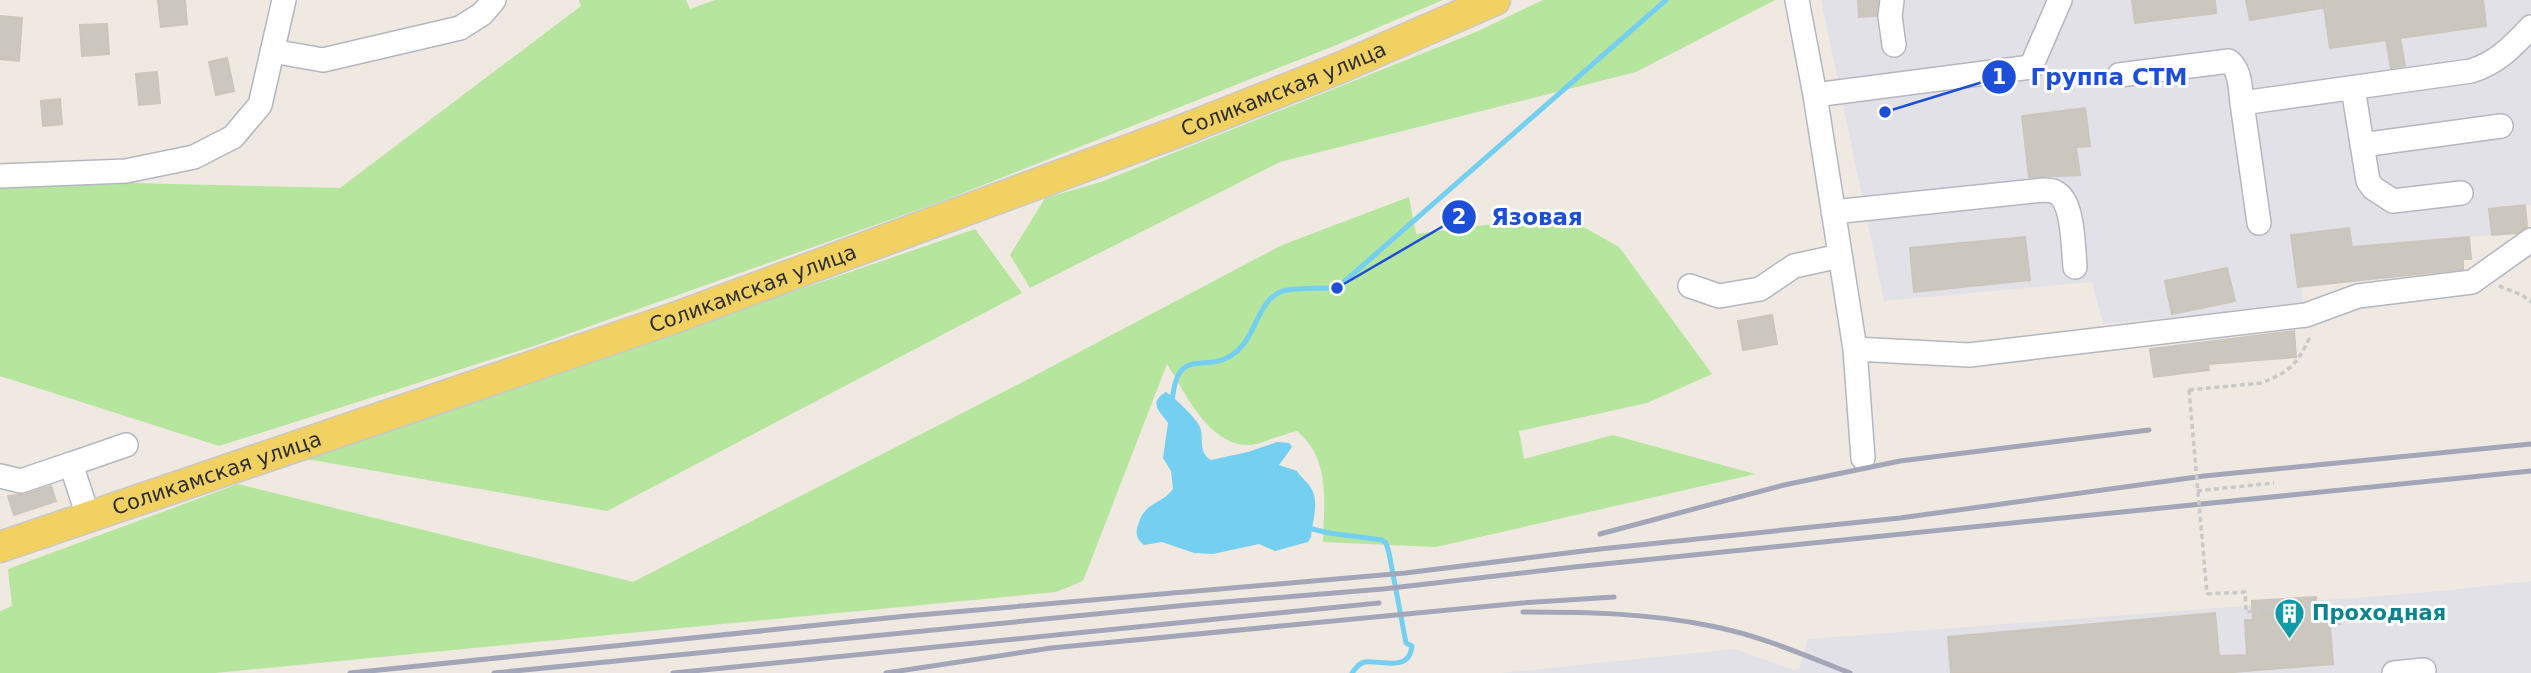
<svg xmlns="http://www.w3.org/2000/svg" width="2531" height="673" font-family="'DejaVu Sans',sans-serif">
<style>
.industrial{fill:#e3e1e8}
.green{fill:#b6e59e}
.water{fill:#75cff0}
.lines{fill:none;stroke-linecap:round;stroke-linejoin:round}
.stream{stroke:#75cff0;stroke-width:5}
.building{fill:#cbc7bf;stroke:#cbc5ba;stroke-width:2}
.minor-casing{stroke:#b4b7c1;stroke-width:26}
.major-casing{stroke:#c9c9c9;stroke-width:33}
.path{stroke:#c9c9c9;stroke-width:3.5;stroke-dasharray:5 3.5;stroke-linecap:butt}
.minor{stroke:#fff;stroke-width:23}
.major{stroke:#f2d163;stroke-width:30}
.rail{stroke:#a3a6b8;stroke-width:5}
.path-bridge{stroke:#c9c9c9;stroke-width:3.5;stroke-dasharray:5 3.5;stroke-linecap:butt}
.labels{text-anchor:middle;stroke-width:6;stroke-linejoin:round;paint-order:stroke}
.street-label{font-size:21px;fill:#2e2e2e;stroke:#fff}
.culture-label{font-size:21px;font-weight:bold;fill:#0d838f;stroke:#fff;text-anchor:start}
.leader{fill:none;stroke:#1d4ed8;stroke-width:2.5}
.callout-dot{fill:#1d4ed8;stroke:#fff;stroke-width:2.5}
.mark-label{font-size:21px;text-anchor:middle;font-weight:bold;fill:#fff}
.callout-label{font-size:23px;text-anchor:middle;font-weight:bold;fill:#1d4ed8;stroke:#fff;stroke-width:6;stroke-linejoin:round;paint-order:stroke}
</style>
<rect width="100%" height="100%" fill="#efe9e1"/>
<path class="industrial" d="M1821,0H2531V205L2525,206L2528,232L2469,237L2471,259L2463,260L2464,278L2445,280L2443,272L2302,287L2303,305L2103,324L2092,282L1884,301Z
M2531,581V673H1501L1734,649L1794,670L1800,667L1808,639L2431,592Z"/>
<path class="green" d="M579,0H686L690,9L715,0H1443L1334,46L943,201L534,346L219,446L0,376V188L11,180L340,188L581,6Z
M1543,0H1775L1636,72L1280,162L1030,288L1010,255L1045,198L1101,182L1476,32Z
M1409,197L1416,234L1562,215L1619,247L1712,374L1647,403L1519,431L1524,459L1613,435L1755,474L1436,547L1323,542C1324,502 1331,459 1297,431C1284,434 1260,444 1250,445C1208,446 1186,393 1167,364L1083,581L1056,592L215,673H0V611L12,606L8,569L238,484L633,582L1013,387L1282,245Z
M975,229L1022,293L607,511L306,459Z"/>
<path class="water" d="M1166,392C1174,397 1200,421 1201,430C1203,441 1199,453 1211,460L1248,452L1277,442L1289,443L1292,447L1279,465L1297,471C1301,478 1307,481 1311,488C1320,502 1312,522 1311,537L1308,542L1275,551L1259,544L1213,554L1194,553L1162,542L1144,545C1137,539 1135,534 1138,525C1145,501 1160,506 1173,489L1171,471L1163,458L1168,423C1161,412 1147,403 1166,392Z"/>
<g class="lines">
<path class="stream" d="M1172,402C1178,337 1209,383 1242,346C1256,331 1260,298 1283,291C1299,287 1321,289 1337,288L1666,0
M1308,528L1329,533L1382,540L1386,543L1389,553L1406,643L1412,646C1409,673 1382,660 1365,662C1359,663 1356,668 1352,673"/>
</g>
<path class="building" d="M185,0L187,24L161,27L158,1Z
M1858,0H1878L1876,16L1859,17Z
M2132,0H2215L2216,13L2135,23Z
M2246,0H2323V8L2250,20Z
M2323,0H2483L2486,26L2400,38L2405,66L2391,68L2386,40L2330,48Z
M0,16L22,18L19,61L0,59Z
M107,24L109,54L82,56L80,25Z
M227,58L234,91L216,95L209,62Z
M157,72L160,103L139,105L136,74Z
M60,99L62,124L43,126L41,101Z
M2085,108L2090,146L2076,147L2080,175L2029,177L2022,116Z
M2525,205L2527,227L2517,233L2492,235L2489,209Z
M2349,228L2352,247L2469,237L2471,259H2463V269L2298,287L2291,235Z
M2025,237L2030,280L1914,292L1910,248Z
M2227,268L2235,301L2172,314L2165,281Z
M1772,315L1777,344L1743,350L1738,321Z
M2294,331L2296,357L2208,364L2209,370L2154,377L2150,349Z
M51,486L56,501L14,515L8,496L26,494Z
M2316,597L2317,611L2339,610L2340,624L2330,625L2333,664L2221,673H1951L1948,637L2215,613L2219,656L2247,655L2245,620H2253L2252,601Z"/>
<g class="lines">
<defs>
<path id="minor" d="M1797,0L1815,95L1855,349L1863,458
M1892,0L1890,16L1894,45
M272,51L323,60L460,28L482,14L494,0
M2119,75L2229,61C2241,71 2240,88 2242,103
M2353,88L2368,181L2373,188L2393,201L2461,193
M1815,95L2031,67L2060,0
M2362,145L2501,126
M0,176L126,171L194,157L233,137L260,105L284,0
M1833,212L2044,190C2048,191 2052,190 2055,192C2074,200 2073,248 2075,267
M2259,223L2242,103L2471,71C2497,63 2512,47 2531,27
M1690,286L1719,296L1760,289L1794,266L1840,256
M1855,349L1969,355L2306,315L2358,296L2472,282L2531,240
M71,464L126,445
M0,476L21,481L71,464L88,516
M2394,673L2424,670"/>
<g id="major">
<path id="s1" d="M0,547L677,317L1180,131L1337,69L1495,0"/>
</g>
</defs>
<use href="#minor" class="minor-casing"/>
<use href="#major" class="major-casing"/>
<path class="path" d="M2499,286L2522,295L2531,302
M2189,390L2261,383C2289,372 2296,366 2309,339V335
M2197,491L2274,483
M2207,594L2245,592L2246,612L2311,606"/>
<use href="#minor" class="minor"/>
<use href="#major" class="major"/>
<path class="rail" d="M1600,534L1784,485L1900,461L2149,430
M1523,612C1585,612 1649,613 1711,626C1759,635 1804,655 1850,673
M350,673L907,616L1405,573L1600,549L1900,518L2204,476L2531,444
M494,673L1188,605L1383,589L1574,567L2531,471
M673,673L1379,603
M886,673L1051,648L1522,603L1614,597"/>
<path class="path-bridge" d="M2189,390L2207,594"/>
</g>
<defs>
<symbol id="building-pin" viewBox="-11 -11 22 30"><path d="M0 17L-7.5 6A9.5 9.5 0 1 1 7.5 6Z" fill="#0f9aa8" stroke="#fff"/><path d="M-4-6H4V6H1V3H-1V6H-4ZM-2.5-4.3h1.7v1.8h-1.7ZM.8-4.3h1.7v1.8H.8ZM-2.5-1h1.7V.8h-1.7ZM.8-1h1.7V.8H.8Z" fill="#fff"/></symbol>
</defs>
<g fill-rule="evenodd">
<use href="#building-pin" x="2272" y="596" width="35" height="47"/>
</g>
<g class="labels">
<g class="street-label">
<text dy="7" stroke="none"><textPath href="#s1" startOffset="1363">Соликамская улица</textPath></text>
<text dy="7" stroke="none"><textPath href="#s1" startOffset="796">Соликамская улица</textPath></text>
<text dy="7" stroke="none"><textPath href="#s1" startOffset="229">Соликамская улица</textPath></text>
</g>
<g class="culture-label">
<text x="2312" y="620">Проходная</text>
</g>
</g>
<path class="leader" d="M1885 112L1999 77M1337 288L1459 217"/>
<g class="callout-dot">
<circle cx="1885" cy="112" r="7"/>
<circle cx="1337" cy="288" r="7"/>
<circle cx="1999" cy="77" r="18"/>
<circle cx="1459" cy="217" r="18"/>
</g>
<g class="mark-label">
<text x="1999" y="84">1</text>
<text x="1459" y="224">2</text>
</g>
<g class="callout-label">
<text x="2109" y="85">Группа СТМ</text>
<text x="1537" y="225">Язовая</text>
</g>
</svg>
